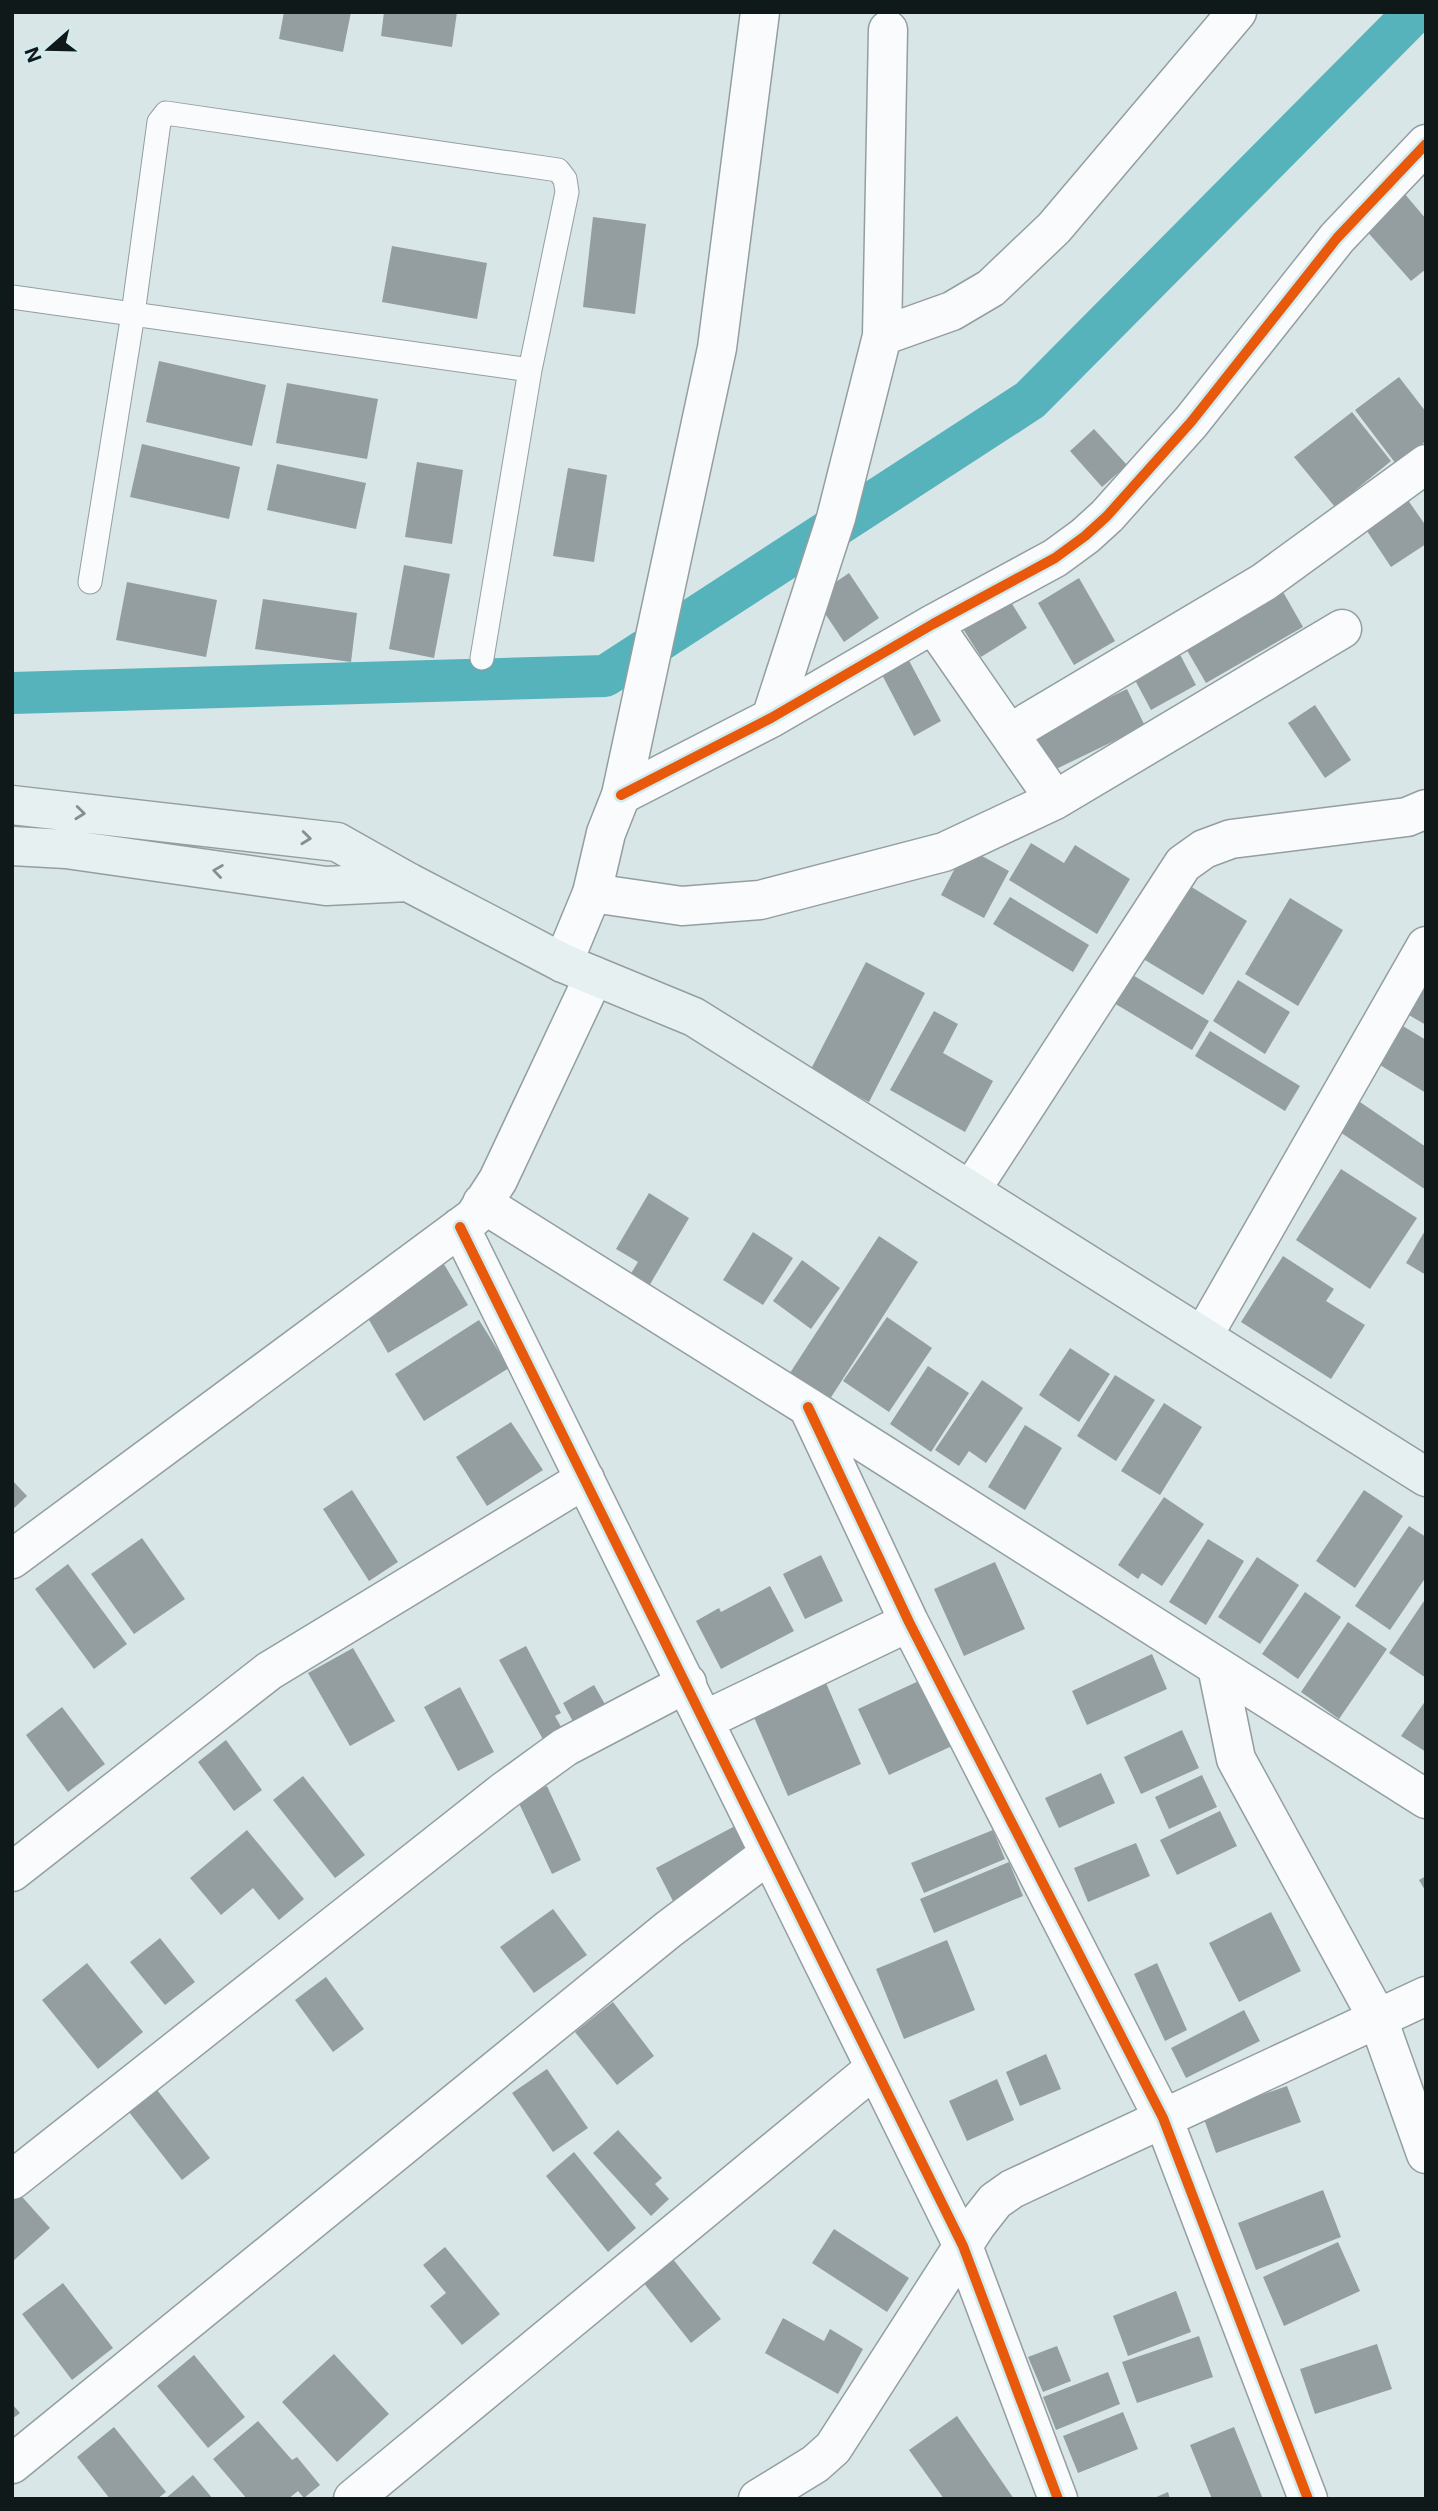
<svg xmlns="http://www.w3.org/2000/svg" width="1438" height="2511" font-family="Inter,sans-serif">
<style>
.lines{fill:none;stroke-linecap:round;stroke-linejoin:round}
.canal{stroke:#56b2bb;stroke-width:42}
.building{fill:#949ea0}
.service-casing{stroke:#949ea0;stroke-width:25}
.minor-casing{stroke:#949ea0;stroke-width:41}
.tertiary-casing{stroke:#949ea0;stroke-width:41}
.secondary-casing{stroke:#949ea0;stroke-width:41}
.service{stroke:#f9fbfc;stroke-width:23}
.minor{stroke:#f9fbfc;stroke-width:38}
.tertiary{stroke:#f9fbfc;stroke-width:38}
.secondary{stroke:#e6f0f1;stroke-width:38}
.cycleway-casing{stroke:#d2ebee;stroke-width:15}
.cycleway{stroke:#e8590c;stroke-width:10}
.oneway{stroke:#868f90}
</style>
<rect width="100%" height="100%" fill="#d8e6e8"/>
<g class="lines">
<path class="canal" d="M12,693L605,676L1030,400L1415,12"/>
</g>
<path class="building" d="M284,12H351L343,52L279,39Z
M384,12H457L452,47L381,36Z
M1404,193L1426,219V269L1411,281L1364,228Z
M593,217L646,224L635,314L583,307Z
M392,246L487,263L477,319L382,302Z
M159,361L266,385L252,446L146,422Z
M1399,377L1426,412V441L1396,464L1355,410Z
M287,383L378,399L367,459L276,443Z
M1352,412L1391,461L1335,507L1294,457Z
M1094,429L1127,465L1102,487L1070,451Z
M142,444L240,467L229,519L130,497Z
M417,462L463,470L452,544L405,537Z
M277,464L366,483L356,529L267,510Z
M568,468L607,475L594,562L553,556Z
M1403,493L1426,526V544L1391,567L1361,522Z
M404,565L450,574L434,658L389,649Z
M849,573L879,618L844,642L814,597Z
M1079,578L1115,641L1074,665L1038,603Z
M127,582L217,600L206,657L116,640Z
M1278,583L1303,627L1206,683L1181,640Z
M1004,591L1027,628L981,657L958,621Z
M263,599L357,613L351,662L255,649Z
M1174,643L1196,685L1151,710L1128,667Z
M905,653L941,721L914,736L878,667Z
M1127,689L1145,726L1050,772L1032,735Z
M1315,705L1351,760L1325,778L1288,723Z
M1031,843L1064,863L1075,845L1130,879L1097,934L1009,880Z
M966,847L1009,871L984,918L941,895Z
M1185,883L1247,921L1203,995L1140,957Z
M1010,897L1089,945L1073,972L993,924Z
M1290,898L1343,930L1298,1006L1245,974Z
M866,962L925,993L869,1102L810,1071Z
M1131,974L1209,1021L1192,1050L1114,1003Z
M1426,977V1025L1402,1011Z
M1238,980L1290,1012L1265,1054L1213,1021Z
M934,1011L958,1024L943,1053L993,1081L965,1132L890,1090Z
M1398,1023L1426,1040V1093L1375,1062Z
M1210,1031L1300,1086L1285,1111L1195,1056Z
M1360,1102L1426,1147V1190L1340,1132Z
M1341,1169L1417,1218L1370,1289L1296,1240Z
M649,1193L689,1218L649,1286L630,1275L638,1262L616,1249Z
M1426,1229V1275L1406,1263Z
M753,1232L793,1258L763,1305L723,1280Z
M879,1236L918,1262L828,1402L788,1376Z
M1283,1256L1334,1289L1326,1301L1365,1325L1331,1379L1241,1322Z
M441,1259L468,1305L388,1353L361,1306Z
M802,1260L840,1288L811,1329L773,1301Z
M887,1317L932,1348L889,1412L843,1381Z
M479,1320L509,1368L424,1421L395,1374Z
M1070,1348L1110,1374L1079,1422L1039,1395Z
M928,1366L969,1393L931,1452L890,1424Z
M1115,1375L1155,1400L1116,1461L1077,1436Z
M982,1380L1023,1408L986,1463L969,1451L959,1466L935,1450Z
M1164,1403L1202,1427L1160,1495L1121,1471Z
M511,1422L543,1470L487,1506L456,1457Z
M1025,1425L1062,1448L1025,1510L988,1487Z
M12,1480L27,1496L12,1510Z
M352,1490L398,1562L369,1581L323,1509Z
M1364,1490L1403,1516L1355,1588L1316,1561Z
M1164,1497L1204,1524L1162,1586L1142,1573L1138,1579L1118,1565Z
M1409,1526L1426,1537V1577L1390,1630L1355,1606Z
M142,1538L185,1599L134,1634L91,1574Z
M1208,1539L1244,1561L1206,1625L1169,1602Z
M821,1555L843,1601L805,1619L783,1574Z
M1257,1557L1299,1585L1260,1644L1218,1617Z
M995,1562L1025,1629L964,1656L934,1589Z
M68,1564L127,1644L94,1669L35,1589Z
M770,1586L794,1631L721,1669L696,1621L719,1608L721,1612Z
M1305,1592L1341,1617L1298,1679L1262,1654Z
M1426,1598V1678L1389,1653Z
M1348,1622L1387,1649L1339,1719L1301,1692Z
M526,1646L561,1713L555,1716L564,1732L545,1743L499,1660Z
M353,1648L395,1721L350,1746L308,1673Z
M1152,1654L1167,1689L1087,1725L1072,1691Z
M823,1676L861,1764L788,1796L750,1708Z
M921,1680L952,1746L889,1775L858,1709Z
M594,1685L610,1713L578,1731L563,1703Z
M460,1687L494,1752L458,1771L424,1707Z
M1426,1700V1752L1401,1736Z
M62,1707L105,1764L68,1792L26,1735Z
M1182,1730L1199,1768L1141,1794L1124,1757Z
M226,1740L262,1790L234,1811L198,1762Z
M1101,1773L1115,1803L1059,1828L1045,1798Z
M1202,1775L1217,1807L1169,1829L1155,1797Z
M303,1776L365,1855L335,1878L273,1800Z
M547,1786L581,1860L552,1874L517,1799Z
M1220,1811L1237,1846L1177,1875L1160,1840Z
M735,1826L754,1863L675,1905L656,1868Z
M247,1830L304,1899L279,1920L253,1888L221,1915L190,1878Z
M993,1830L1005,1859L924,1893L911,1863Z
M1136,1843L1150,1876L1088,1902L1074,1868Z
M1009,1862L1023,1896L934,1933L920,1899Z
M1426,1876V1892L1419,1880Z
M553,1909L587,1955L534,1993L500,1947Z
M1271,1912L1301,1971L1239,2002L1209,1943Z
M160,1938L195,1982L165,2005L130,1962Z
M947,1940L975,2010L904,2039L876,1969Z
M87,1963L143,2032L98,2069L42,2000Z
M1157,1963L1187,2030L1165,2041L1134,1974Z
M326,1977L364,2029L333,2052L295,2000Z
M613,2002L654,2056L617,2085L575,2032Z
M1244,2010L1260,2041L1186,2078L1171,2048Z
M1046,2054L1061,2089L1020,2106L1006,2072Z
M547,2069L588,2128L553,2152L512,2093Z
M997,2079L1014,2120L967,2141L949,2101Z
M1287,2086L1301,2122L1216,2153L1203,2116Z
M157,2090L210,2158L182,2180L129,2112Z
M618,2130L662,2178L655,2184L669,2199L651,2216L593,2153Z
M574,2152L636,2228L608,2252L546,2176Z
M16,2190L50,2228L12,2262V2194Z
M1323,2190L1341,2237L1256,2270L1238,2223Z
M834,2229L909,2278L887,2312L812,2263Z
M1338,2242L1360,2291L1284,2326L1263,2277Z
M445,2247L500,2314L462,2345L430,2306L446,2293L423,2265Z
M672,2258L721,2319L691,2343L643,2282Z
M63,2283L113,2348L72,2380L22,2314Z
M1176,2291L1191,2332L1128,2356L1113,2316Z
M783,2318L824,2341L830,2329L863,2349L838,2394L765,2353Z
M1199,2336L1213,2377L1137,2403L1122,2362Z
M1377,2344L1392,2389L1315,2414L1300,2369Z
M1057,2346L1071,2381L1043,2392L1028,2357Z
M334,2354L389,2414L337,2462L282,2402Z
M194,2355L245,2417L208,2448L157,2386Z
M1108,2372L1120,2404L1056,2430L1043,2397Z
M12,2404L20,2413L12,2419Z
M1123,2412L1138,2449L1078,2473L1063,2436Z
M957,2416L1014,2499H944L909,2450Z
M258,2421L292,2460L297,2457L320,2485L304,2498L298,2491L288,2499H247L213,2459Z
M114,2427L166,2492L157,2499H110L77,2457Z
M1234,2427L1263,2499H1212L1190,2445Z
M193,2475L213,2499H165Z
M1168,2492L1170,2499H1152Z"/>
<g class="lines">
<defs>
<path id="service" d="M12,297L530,370
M90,582L133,314L159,122L166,113L558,170L565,179L567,192L530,370L482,658"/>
<path id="minor" d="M882,336L952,311L991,288L1054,228L1237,12
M933,624L1055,800
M771,718L836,518L882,336L888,30
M1010,733L1264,582L1426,464
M621,795L771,718L933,624L1055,558L1085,536L1107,516L1191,422L1337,238L1426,144
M592,893L682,906L760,900L944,852L1055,800L1342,629
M971,1190L1183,864L1204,849L1231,839L1407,817L1426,809
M482,1203L808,1407L1426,1799
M460,1227L963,2246L1058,2499
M1203,1336L1426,946
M808,1407L909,1622L1163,2118L1308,2499
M12,1559L474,1217L498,1180L594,976
M1217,1667L1236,1759L1378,2019L1426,2154
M705,1720L909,1622
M12,1872L269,1671L585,1479
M12,2180L503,1792L565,1747L687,1683
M12,2464L669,1929L769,1854
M353,2499L875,2068
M758,2499L815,2464L833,2448L977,2224L995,2201L1012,2189L1426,1996"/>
<path id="tertiary" d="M563,963L592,893L606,833L621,795L717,348L760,12"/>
<path id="secondary" d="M12,805L337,842L408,882L563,963L694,1017L1426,1477
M12,846L66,849L326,886L408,882"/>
</defs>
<use href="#service" class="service-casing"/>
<use href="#minor" class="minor-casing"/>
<use href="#tertiary" class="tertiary-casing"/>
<use href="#secondary" class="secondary-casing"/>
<use href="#service" class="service"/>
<use href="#minor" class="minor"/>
<use href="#tertiary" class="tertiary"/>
<use href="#secondary" class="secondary"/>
<defs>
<path id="cycleway" d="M621,795L771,718L933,624L1055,558L1085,536L1107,516L1191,422L1337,238L1426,144
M460,1227L963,2246L1058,2499
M808,1407L909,1622L1163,2118L1308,2499"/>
</defs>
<use href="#cycleway" class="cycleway-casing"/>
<use href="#cycleway" class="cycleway"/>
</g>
<defs><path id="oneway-chevron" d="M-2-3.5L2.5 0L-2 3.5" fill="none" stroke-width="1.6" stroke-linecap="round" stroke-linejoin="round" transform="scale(1.75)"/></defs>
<g class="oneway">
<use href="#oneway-chevron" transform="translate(80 813) rotate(6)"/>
<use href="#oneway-chevron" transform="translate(306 838) rotate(6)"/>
<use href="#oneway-chevron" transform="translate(218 871) rotate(-172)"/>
</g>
<rect width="1438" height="2511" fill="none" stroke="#10191a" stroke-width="28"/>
<g transform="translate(49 49) rotate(250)" stroke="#d2ebee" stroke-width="5" paint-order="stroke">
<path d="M0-5L12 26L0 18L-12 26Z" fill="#10191a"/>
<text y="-10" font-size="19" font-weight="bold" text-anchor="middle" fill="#10191a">N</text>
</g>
</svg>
